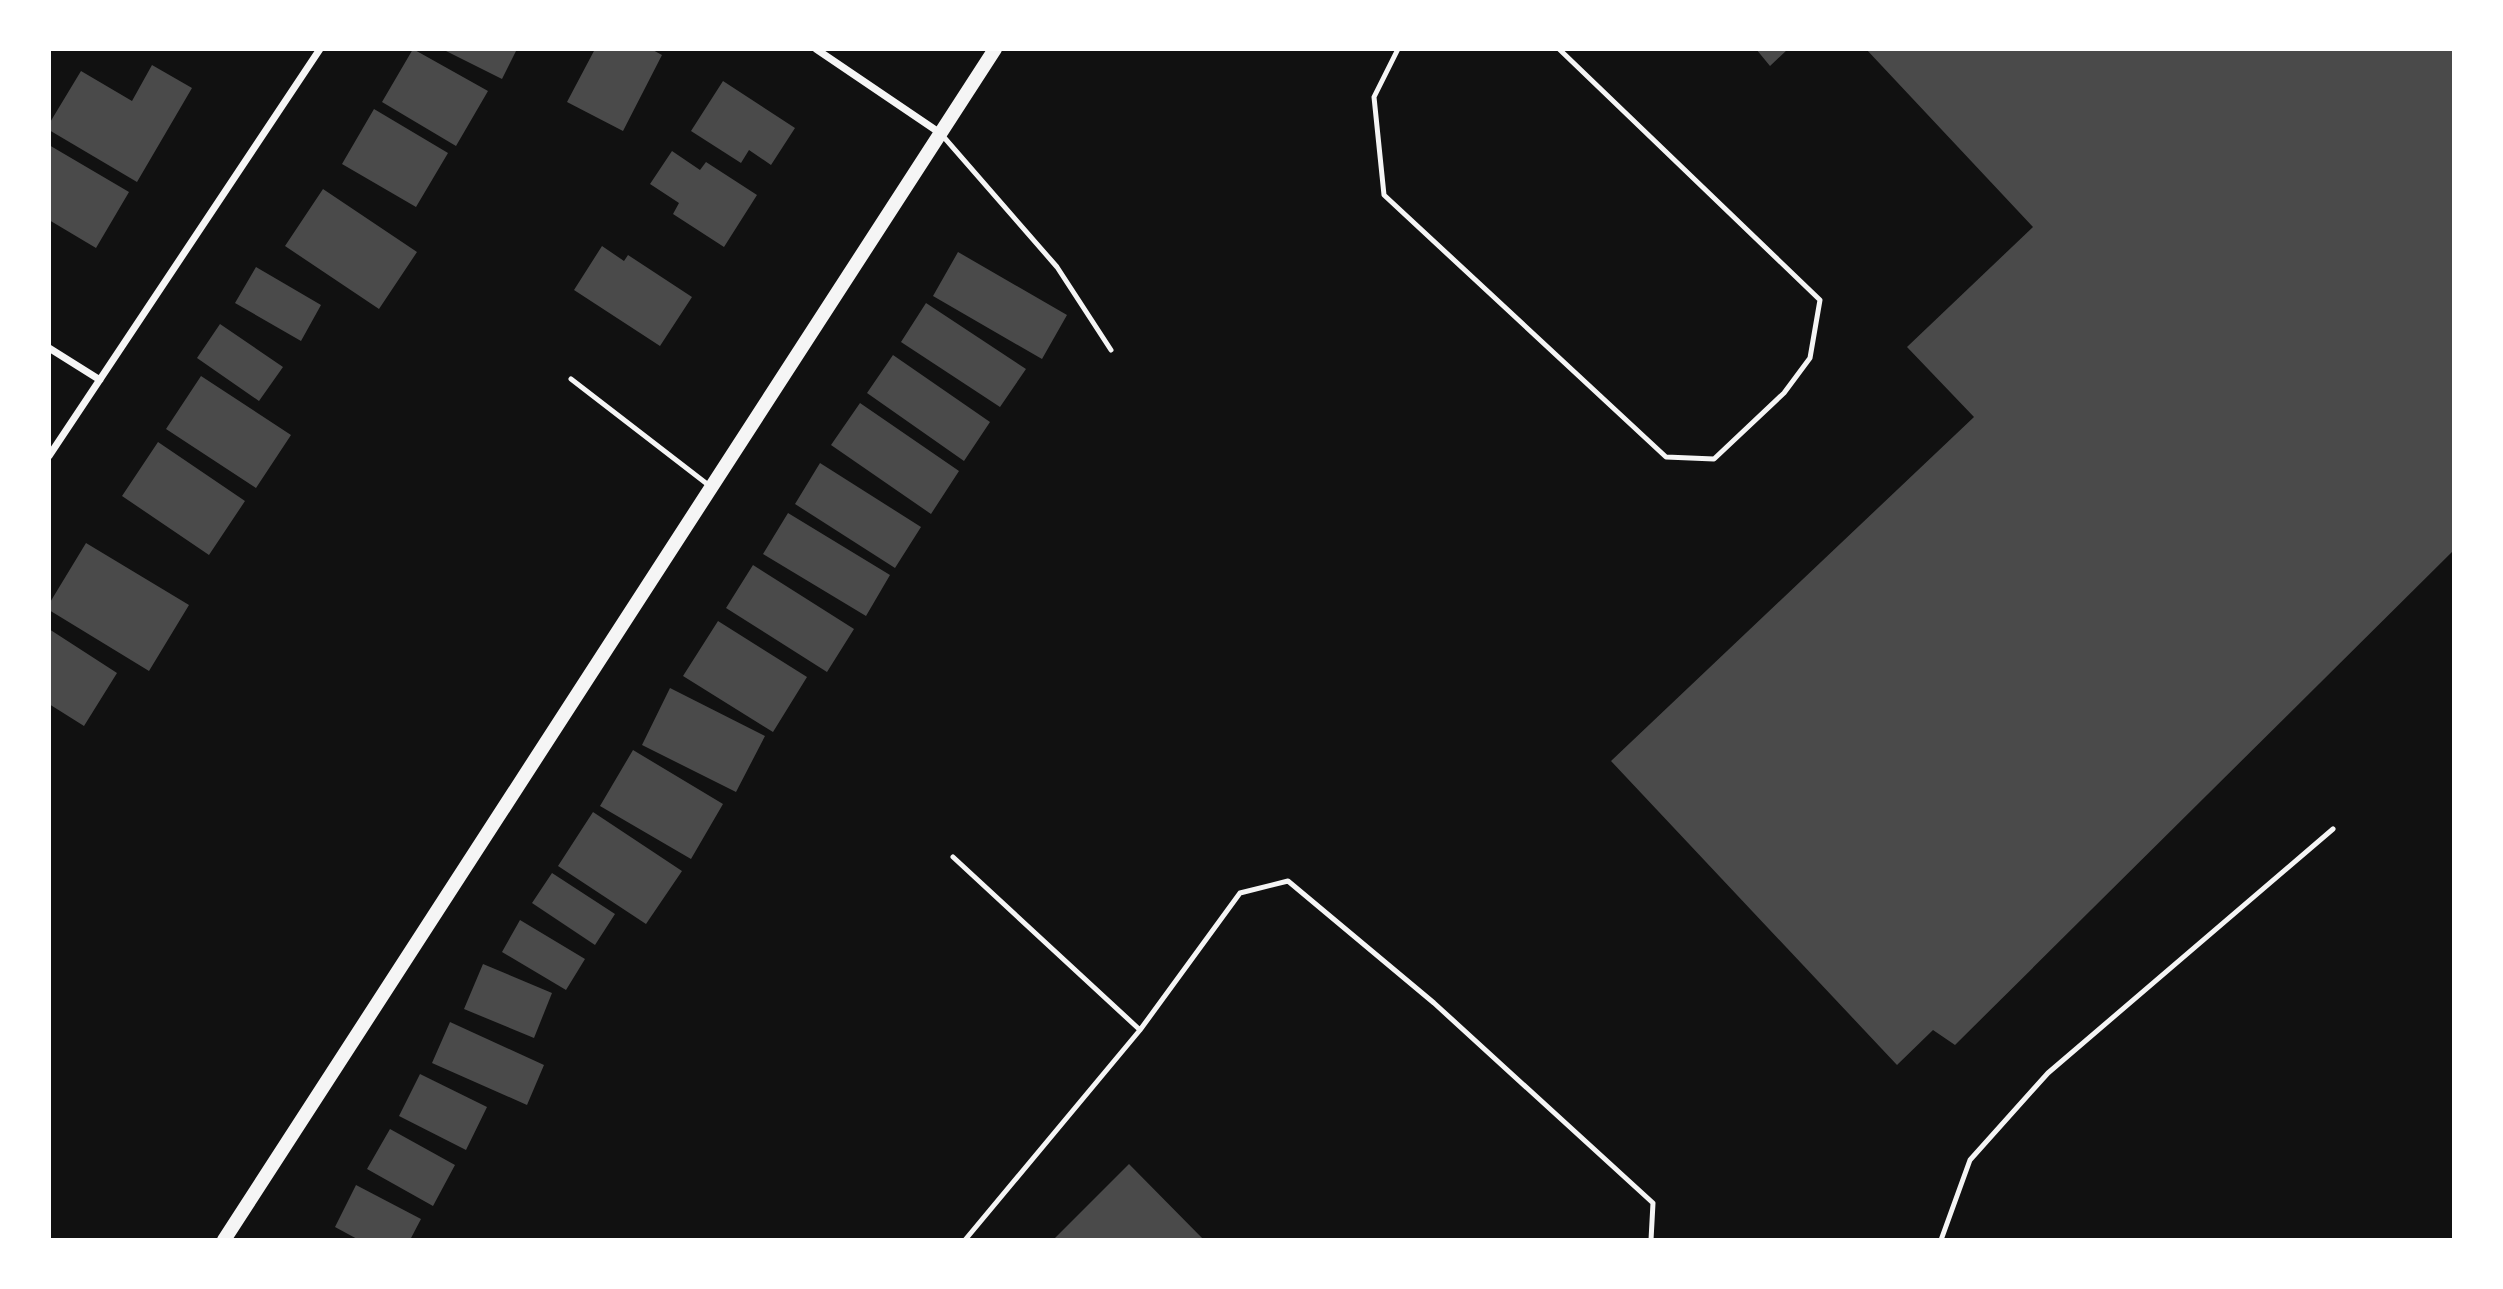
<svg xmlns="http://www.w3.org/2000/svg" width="2503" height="1289" font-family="'Sofia Sans Condensed',sans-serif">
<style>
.building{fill:#4a4a4a}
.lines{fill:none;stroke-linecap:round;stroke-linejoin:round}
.service{stroke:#f5f5f5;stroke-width:5}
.minor{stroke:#f5f5f5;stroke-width:7}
.secondary{stroke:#f5f5f5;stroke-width:14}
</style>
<rect width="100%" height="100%" fill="#111"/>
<path class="building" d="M413,49L488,91L456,146L382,102Z
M442,49H517L502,79Z
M595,49H651L662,55L623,131L567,102Z
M1756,49H1788L1770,66Z
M1866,49H2454V550L1955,1045L1933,1030L1897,1065L1611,761L1974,417L1907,347L2033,227Z
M152,65L192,88L137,182L49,130V124L81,71L132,101Z
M723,81L795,128L771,165L749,150L741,163L691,131Z
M374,109L448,153L416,207L342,164Z
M49,145L129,192L96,248L49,220Z
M672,151L700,170L706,162L757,195L724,247L673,214L679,203L650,184Z
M323,189L417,252L379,309L285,246Z
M602,246L624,261L628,255L692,297L660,346L574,290Z
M958,252L1067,315L1042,359L933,296Z
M256,267L321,305L301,341L235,303Z
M926,303L1026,369L1000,407L901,342Z
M220,324L283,367L259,401L197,358Z
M893,355L990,422L964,461L867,393Z
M201,376L291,435L256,488L166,429Z
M860,403L959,471L931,514L831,445Z
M158,442L245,501L209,555L122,496Z
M820,463L921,527L895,568L795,504Z
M788,513L890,575L866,616L763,554Z
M86,543L189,605L149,671L49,610V604Z
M753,565L854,629L827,672L726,608Z
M718,621L807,677L773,732L683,676Z
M49,629L117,673L84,726L49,704Z
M670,688L765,736L736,792L642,745Z
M633,750L723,804L691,859L600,806Z
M593,812L682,871L646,924L558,866Z
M552,873L615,914L595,945L532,903Z
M520,920L585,959L566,990L502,952Z
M483,964L552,993L534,1038L464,1009Z
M450,1022L544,1065L527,1105L432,1063Z
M420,1074L487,1107L466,1150L399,1116Z
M390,1129L455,1165L433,1206L367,1169Z
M1129,1164L1204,1240H1053Z
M356,1185L421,1219L410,1240H359L335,1227Z"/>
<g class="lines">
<path class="service" d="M1398,49L1374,97L1384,195L1666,457L1714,459L1784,393L1810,358L1820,300L1559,49
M942,135L1057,267L1111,350
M571,379L711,487
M953,857L1140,1030
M965,1240L1140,1030L1240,893L1288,881L1434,1003L1653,1203L1651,1240
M1941,1240L1970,1160L2048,1073L2333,829"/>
<path class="minor" d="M816,49L940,133
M49,348L100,380
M49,456L320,49"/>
<path class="secondary" d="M224,1240L995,49"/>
</g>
<rect width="2503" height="1289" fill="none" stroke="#ffffff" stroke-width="102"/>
</svg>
